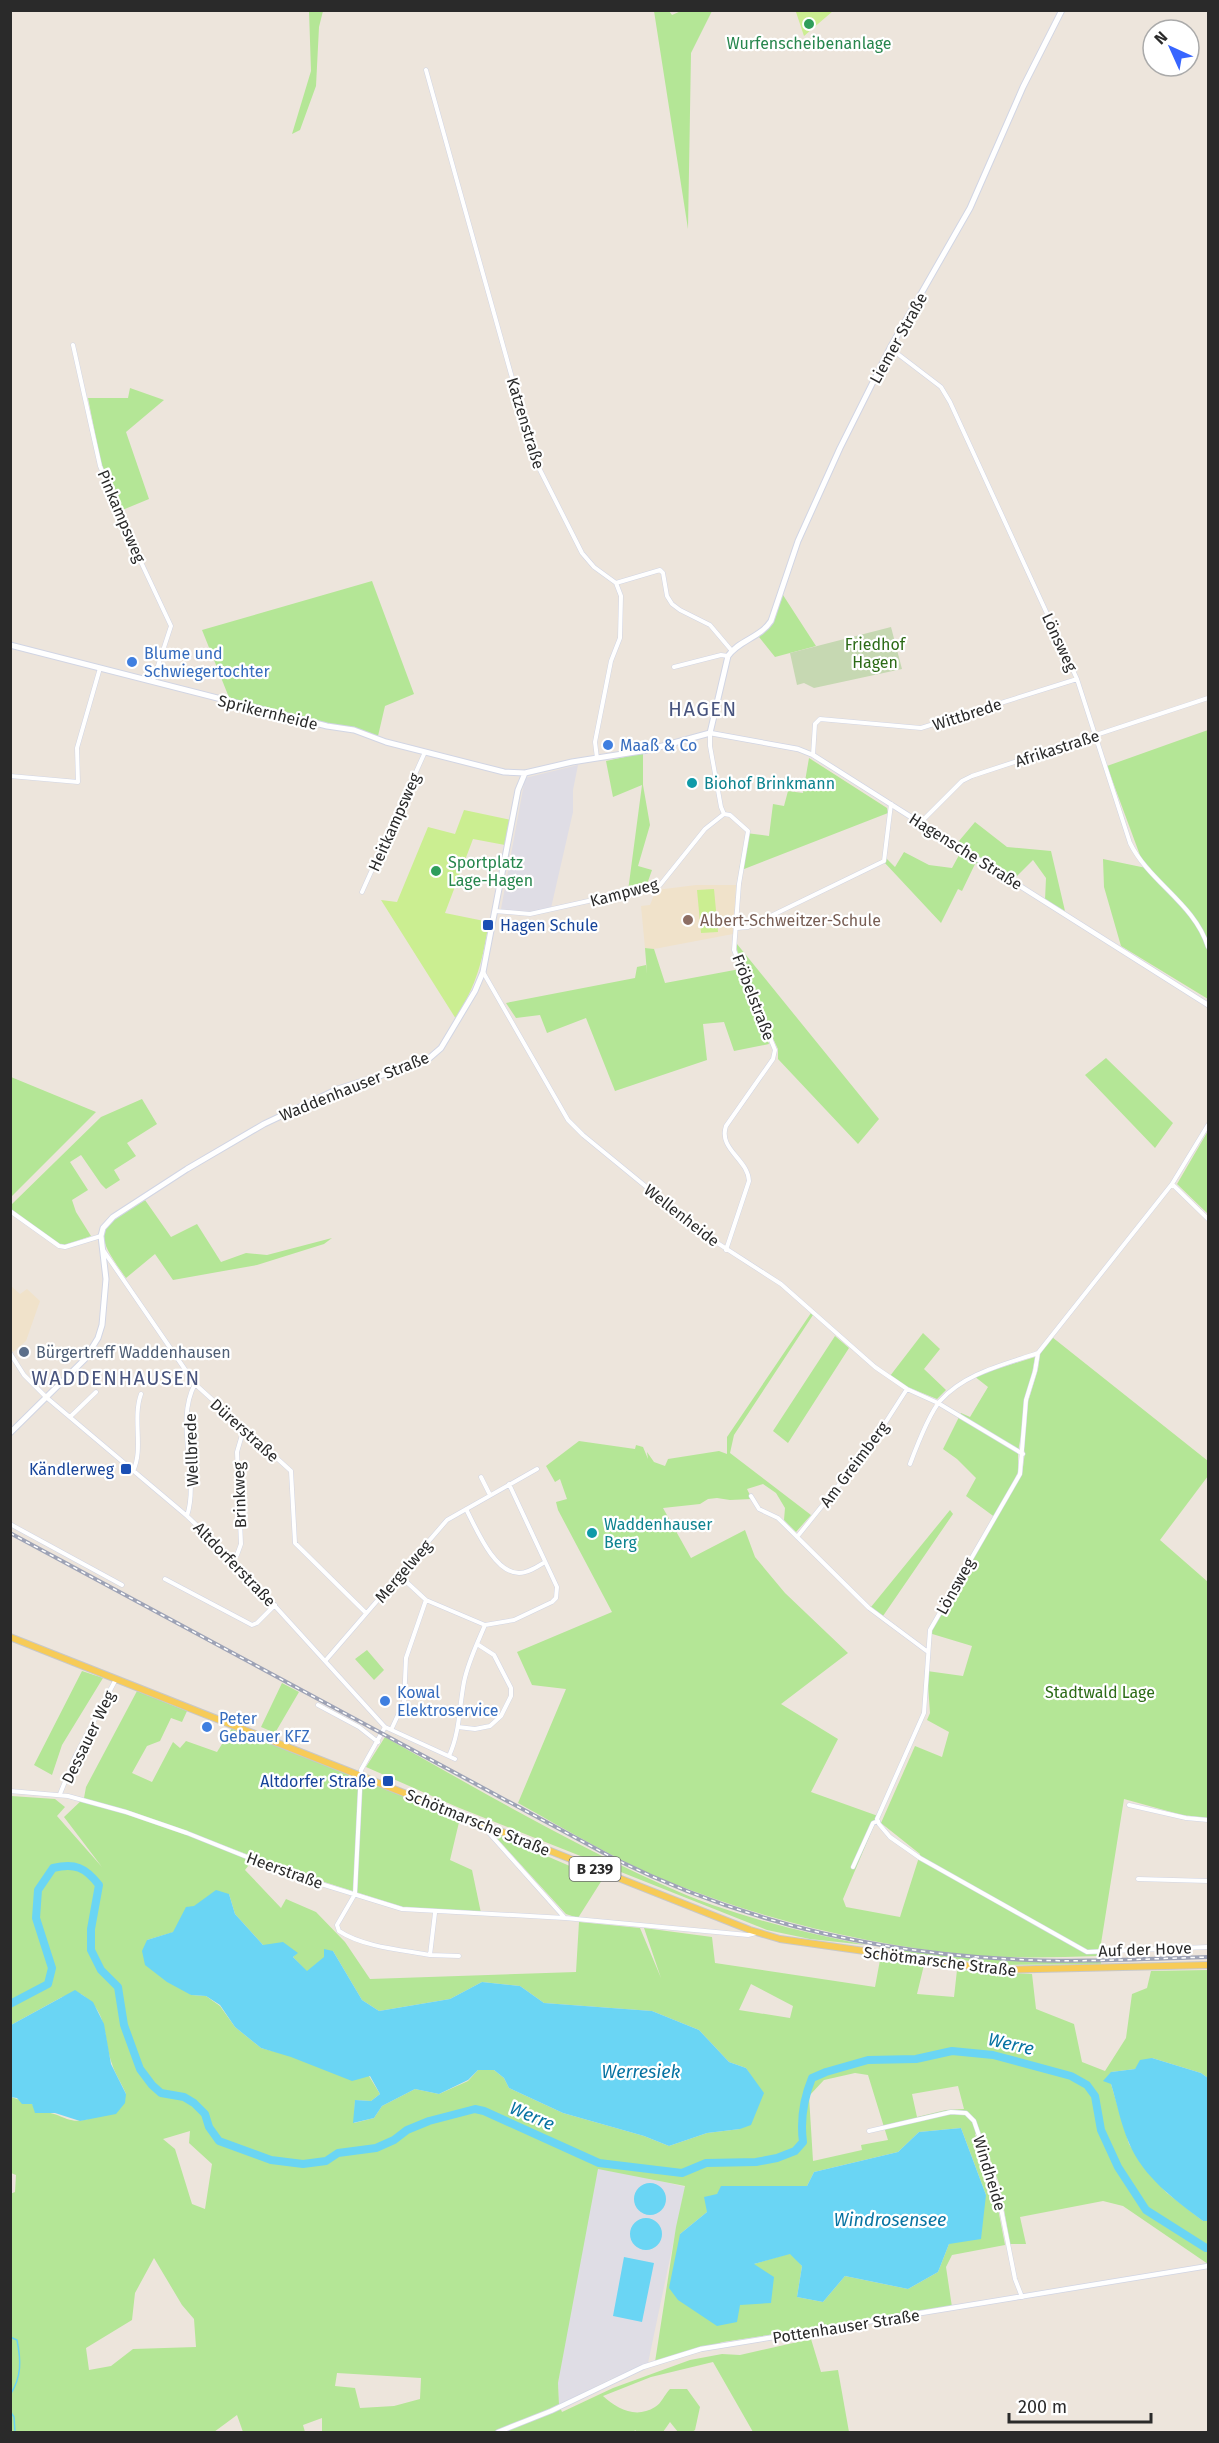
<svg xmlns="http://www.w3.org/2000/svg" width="1219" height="2443" font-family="'Fira Sans',sans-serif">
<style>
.industrial{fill:#dfdde5}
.education{fill:#f0e2ca}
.green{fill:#b4e696;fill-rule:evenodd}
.cemetery{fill:#c6d8b2}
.pitch{fill:#cbee91}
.water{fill:#6ad5f4}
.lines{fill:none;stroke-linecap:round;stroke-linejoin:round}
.stream{stroke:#6ad5f4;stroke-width:1.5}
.river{stroke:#6ad5f4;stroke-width:8}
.minor-casing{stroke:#d1d5e4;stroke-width:5}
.tertiary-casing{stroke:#d1d5e4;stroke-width:6}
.secondary-casing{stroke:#d1d5e4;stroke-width:7}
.primary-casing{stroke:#c8c8c8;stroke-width:8}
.minor{stroke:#fff;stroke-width:4}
.tertiary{stroke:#fff;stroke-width:4.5}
.secondary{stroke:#fff;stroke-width:5}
.primary{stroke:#f7cb57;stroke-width:6}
.rail-casing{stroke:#9ea3b6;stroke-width:4}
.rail{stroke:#fff;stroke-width:1.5;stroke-dasharray:4.5;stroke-linecap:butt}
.leisure-dot{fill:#2e9e5b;stroke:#fff;stroke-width:2}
.shop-dot{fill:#3f7fe0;stroke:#fff;stroke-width:2}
.culture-dot{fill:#0f9aa8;stroke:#fff;stroke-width:2}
.education-dot{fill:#8d6e63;stroke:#fff;stroke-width:2}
.transit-dot{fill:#1a4fb4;stroke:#fff;stroke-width:2}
.service-dot{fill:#5c6f8a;stroke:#fff;stroke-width:2}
.labels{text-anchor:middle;stroke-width:4.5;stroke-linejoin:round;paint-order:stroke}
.shield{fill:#fff;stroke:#6a6a6a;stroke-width:1.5}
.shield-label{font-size:15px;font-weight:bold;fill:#2a2a2a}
.leisure-label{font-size:16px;fill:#27864d;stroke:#fff}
.street-label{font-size:16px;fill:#2a2a2a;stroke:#fff}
.park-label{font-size:16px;fill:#2c6b17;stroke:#fff}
.shop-label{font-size:16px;fill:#366cbe;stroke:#fff;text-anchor:start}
.culture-label{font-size:16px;fill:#0d838f;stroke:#fff;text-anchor:start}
.education-label{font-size:16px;fill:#785e54;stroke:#fff;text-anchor:start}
.transit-label{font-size:16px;fill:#164399;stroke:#fff;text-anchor:end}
.service-label{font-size:16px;fill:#4e5e75;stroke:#fff;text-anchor:start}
.water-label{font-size:18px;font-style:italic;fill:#0773a2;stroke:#fff}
.quarter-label{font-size:20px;letter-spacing:1.5px;fill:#48547e;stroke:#fff}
</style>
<rect width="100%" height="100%" fill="#ede5dc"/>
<path class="industrial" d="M578,765L573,790V812L551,908L531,912L501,909L525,778Z
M595,2165L685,2187L648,2363L606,2381L559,2405L558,2383Z"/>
<path class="education" d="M696,885H736L733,934L654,949L645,948L641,906L650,905L656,890Z
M11,1286L20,1294L27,1289L40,1301L26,1341L13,1352L10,1348Z"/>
<path class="green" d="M309,11H323L319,27L316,86L300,130L292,134L311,71Z
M654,11H669L672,15L681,11H712L691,53L688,229Z
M130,388L164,400L126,432L149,499L120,511L101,463L88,398H128Z
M372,581L414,694L385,706L378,736L230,700L202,630Z
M783,595L816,646L775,657L759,637L769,627Z
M1208,730V999L1121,946L1104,887L1103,859L1151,869L1141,858L1107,766Z
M643,753V785L650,825L638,866L652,870L646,887L628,891L642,785L613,797L606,761Z
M809,758L887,808L888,813L739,871L746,833L769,836L773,804L784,806L788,791L803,793Z
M975,822L1007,847L1051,851L1065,911L1045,900L1046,878L1033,860L1013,880L983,861L975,864L962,891L958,889L941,923L884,862L886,858L895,867L904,852L929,865L952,868L964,846L959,841Z
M737,944L879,1119L858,1144L778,1059V1049C768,1027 735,966 737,944Z
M645,948L654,949L665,983L740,969L769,1044L734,1051L724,1022L703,1024L707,1060L615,1091L586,1018L547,1033L540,1015L516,1018L506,1003L635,978L637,967L646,965L647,974Z
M1106,1058L1173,1123L1155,1148L1085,1075Z
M11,1077L96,1112L11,1197Z
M142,1099L157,1124L127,1143L136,1156L114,1170L120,1180L106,1189L101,1184L81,1155L70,1162L88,1190L72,1200L76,1212L91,1236L65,1245L59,1244L11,1209V1205L101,1117Z
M1208,1131V1214L1177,1184Z
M145,1200L171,1237L197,1224L221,1262L246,1253L267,1255L332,1238L324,1244L257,1265L173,1280L155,1254L126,1278C92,1230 96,1230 145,1200Z
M811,1313L813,1315L734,1435L730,1453L811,1515L796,1532L784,1520L785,1508L776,1493L763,1484L747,1489L752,1499L730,1500L717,1498L708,1499L700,1504L663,1508L691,1558L745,1530L755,1557L785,1593L848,1653L781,1704L838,1739L811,1792L878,1816L843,1899L846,1907L900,1917L920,1854L881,1823L915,1746L942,1757L949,1732L927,1720L930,1713L927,1671L963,1676L972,1646L929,1633L996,1518L966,1496L976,1478L957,1459L943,1449L961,1413L970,1417L988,1387L974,1376L1035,1357L1018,1452V1472L1000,1511L1022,1474L1025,1452L1021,1449L1024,1427L1026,1428L1028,1402L1038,1369L1040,1354L1052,1337L1208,1461V1476L1160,1540L1208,1582V1818L1182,1815L1124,1799L1099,1956C1057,1957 1014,1959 972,1955C867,1945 764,1920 667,1881C616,1860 567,1830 518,1803L566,1689L532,1685L517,1652L612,1612L558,1510L556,1502L567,1499L560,1479L555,1482L546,1466L579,1441L635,1449L636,1445L643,1447L648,1459L647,1452L654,1462L665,1466L668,1459L719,1451L727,1454V1437Z
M923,1333L940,1349L924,1369L946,1390L937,1399L905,1386L890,1376Z
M835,1336L849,1348L788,1443L773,1431Z
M950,1510L953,1514L883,1616L871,1607Z
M367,1650L384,1670L374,1680L355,1659Z
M82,1671L103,1678L62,1745L52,1775L34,1765Z
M282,1683L299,1692L275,1733L261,1727Z
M137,1691L187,1711L182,1722L171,1718L160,1741L147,1746L132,1773L152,1782L173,1742L180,1748L186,1741L217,1752L232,1728L460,1818L450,1860L472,1870L481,1913L403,1907L296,1873L199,1836L198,1839L252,1861L245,1870L281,1908L286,1899L316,1912L345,1942L370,1979L576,1972L579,1922L640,1928L661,1978L644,1928L712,1937L715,1963L875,1987L880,1960L924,1965L917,1994L954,1997L957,1970L1032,1974L1036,2009L1074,2024L1082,2062L1105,2071L1126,2038L1132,1994L1147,1988L1151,1971L1208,1970V2078L1201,2073L1152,2058L1135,2069L1111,2072V2084L1129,2144L1146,2170L1167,2193L1203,2221H1208V2264L1123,2206L1103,2201L1020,2217L1026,2244H1010L1000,2186L980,2131L975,2134L994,2188L1005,2245L952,2255L946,2267L952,2307L723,2342L655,2362L676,2227L685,2186L598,2169L558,2383L559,2405L562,2412L613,2388L690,2360L722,2354L740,2355L811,2339L821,2372L838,2370L849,2432H753L713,2362L651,2377L603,2396C617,2409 636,2419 655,2407C661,2404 665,2394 670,2389H687L700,2407L695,2430L692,2432H678L670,2422L663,2432H637L635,2430L634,2432H322V2418L303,2425L305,2432H243L237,2415L214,2432H11L10,2194L15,2192L16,2175L11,2173V2097L32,2104L39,2113C50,2111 57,2115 67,2119C90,2127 109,2106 126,2094C122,2084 115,2074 112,2064C102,2036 110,2013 81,1994L62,1997L11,2025V1796L55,1799L65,1807L57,1816L102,1867L64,1817L84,1798L86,1787ZM229,1894L235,1914L263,1945L297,1953L293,1957L307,1972L333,1951L362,2000L379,2011L450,1999L482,1982L520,1986L544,2003L652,2011L699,2030L729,2062L746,2068L757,2086L740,2129L707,2133L669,2146L644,2136L563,2113L509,2088L504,2078L494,2070H478L468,2081L439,2094L415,2089L382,2106L374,2118L354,2123L355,2100L371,2101L380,2094L369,2076L261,2048L235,2027L220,2006L206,1996L191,1995L147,1940L174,1932ZM751,1984L793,2006L790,2018L739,2010ZM855,2073L868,2075L888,2140L861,2145L862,2150L813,2161L809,2096L824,2080ZM958,2086L964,2109L946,2110L917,2117L912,2094ZM961,2128L986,2195L949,2244L938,2272L908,2289L845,2276L823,2302L797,2297L802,2266L791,2253L754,2264L740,2305L680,2234L707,2212L722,2186H807L814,2172L898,2152L919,2132ZM190,2131L189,2143L212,2164L205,2209L192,2204L175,2149L163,2139ZM154,2258L182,2305L194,2319L196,2347L133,2349L111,2366L89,2370L86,2348L132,2320L135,2293ZM337,2373L421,2378L420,2399L394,2406L360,2408L355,2388L335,2386Z
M385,1737C475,1788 567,1841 661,1884C726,1914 796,1931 866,1945L810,1939L767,1930L457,1807L366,1767Z
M491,1832L602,1880L578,1918L566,1914Z
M886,1948C961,1959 1025,1963 1101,1962V1964L1001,1965L899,1952Z"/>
<path class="cemetery" d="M891,627L902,669L814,688L804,683L797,685L790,653Z"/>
<path class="pitch" d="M789,11L833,10V11L804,36L796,12Z
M464,810L511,820L505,845L473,839L445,913L489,922C482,964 477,982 456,1019L381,900L397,902L428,827L455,834Z
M714,889L718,932L701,933L697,890Z"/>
<path class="water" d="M216,1890L229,1894L235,1914L263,1945L283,1942L298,1953L293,1957L307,1971L324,1957V1949L333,1951L362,2000L379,2011L450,1999L482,1982L520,1986L544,2003L652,2011L699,2030L729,2062L746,2068L764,2093L751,2125L740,2129L707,2133L669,2146L644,2136L563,2113L509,2088L504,2078L494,2070H478L468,2080L439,2094L415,2089L382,2106L374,2118L353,2123L355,2100L371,2101L380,2094L370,2076L352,2081L291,2057L261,2048L235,2027L220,2005L206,1996L191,1995L167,1982L145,1965L142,1951L147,1940L173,1932L186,1907L194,1906Z
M75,1990L93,2002L104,2024L111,2064L126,2094L125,2103L116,2114L80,2121L55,2113H35L32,2104H22L17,2098L10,2097L11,2025Z
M1152,2058L1201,2073L1208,2078V2221H1203C1175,2200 1143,2177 1129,2143C1121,2125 1117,2103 1111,2084L1103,2081L1111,2072L1135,2069L1140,2060Z
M961,2128L986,2195L981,2239L949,2244L938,2272L908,2289L845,2276L823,2302L797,2297L802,2266L790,2254L754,2264L774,2277L771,2303L740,2305L737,2322L717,2326L678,2300L669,2288L680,2234L707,2212L704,2197L717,2194L721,2186H807L814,2172L898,2152L919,2132Z
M634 2199a16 16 0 1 1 32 0a16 16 0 1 1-32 0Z
M630 2234a16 16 0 1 1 32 0a16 16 0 1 1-32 0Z
M624,2257L654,2263L642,2322L613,2316Z"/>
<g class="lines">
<path class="stream" d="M10,2337L17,2340C21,2360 22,2377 10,2395
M10,2411L14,2417L15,2432"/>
<path class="river" d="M10,2004L48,1984L52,1968L36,1918L38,1890L53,1868C75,1863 85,1867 99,1885L91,1929V1950L101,1970L118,1987L124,2025L140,2069L152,2085L161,2093L184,2097L194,2103L205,2114L209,2127L219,2141L271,2160L303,2164L326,2161L338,2153L376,2148L394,2140L407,2130L429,2121L475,2109L484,2111L599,2163L682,2173L706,2163L756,2162L777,2158L795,2151L803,2142C800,2119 803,2100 812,2078L826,2072L868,2060L916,2059L952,2051L993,2055L1071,2076L1087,2085L1095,2096L1101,2130L1118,2167L1146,2210L1206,2248H1208"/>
<defs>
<path id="minor" d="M426,70L535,460L582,553L594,567L616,583L621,596L620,638L611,661L595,742L597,758
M73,345L100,466L133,545L171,626L153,681
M890,348L941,387L950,402L1077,679L1130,843C1149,882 1195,904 1208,947
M616,583L660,570L663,573L667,596L672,604L680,610L710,625L732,651
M674,667L721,655L728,656
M710,733V746L721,807L724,814L730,815L748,831L739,884L734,950L775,1050L773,1059L726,1126C718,1149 748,1159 749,1181L726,1250
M813,755L815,724L820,719L921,728L1077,679
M10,776L78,782L77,748L100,668
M920,823L962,781L972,776L1208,698
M362,892L425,752
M495,911L530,914L660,885L705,829L724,814
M737,928L748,927L884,861L891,804
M483,972L568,1120L583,1135L705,1235L781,1284L875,1367L907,1389L938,1403L1023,1454
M1208,1125L1172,1184L1038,1353L1035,1371L1026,1400L1020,1474L930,1630L924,1713L877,1819L879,1824L890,1837L920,1858L1087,1952L1208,1947
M1172,1184L1208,1219
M10,1211L59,1246L65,1247L101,1236
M103,1250L195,1384L291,1471L295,1543L366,1613
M10,1353L24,1375L46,1397L187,1516L233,1560L385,1727L455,1759
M70,1417L96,1392
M910,1464C916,1448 930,1413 940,1401C965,1373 1003,1365 1038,1353
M133,1471C144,1449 132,1419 141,1394
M481,1477L490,1495
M751,1496L759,1509L778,1518L869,1608L928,1652
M466,1509C476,1528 494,1573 519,1573C528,1573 537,1567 545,1562
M187,1516C200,1475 174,1422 195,1384
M10,1524L122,1585
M797,1537L871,1445L907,1389
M233,1560L237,1555L241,1544L237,1452L244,1428
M399,1575L426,1600L485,1625L514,1620L552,1602L556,1598L557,1587L509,1484
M165,1579L252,1625L257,1623L275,1605
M326,1660L447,1520L537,1469
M318,1705L359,1727L378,1742
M385,1727L361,1770L355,1894L337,1925L339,1931C363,1947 403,1950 430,1955L435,1913
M458,1727L475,1729L490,1726L501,1716L511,1696V1688L494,1655L477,1644
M392,1728L404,1702L406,1658L426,1600
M449,1756C460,1732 459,1708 464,1682C468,1662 477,1644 485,1625
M10,1791L68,1796L126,1812L187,1833L292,1875L402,1909L565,1918L748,1935L756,1933
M60,1794L75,1757L116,1679
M1129,1805L1186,1818L1208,1820
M486,1826L489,1833L564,1917
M853,1867L873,1823L878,1821
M1138,1879L1208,1881
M430,1955L459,1956
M869,2131L951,2112L966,2113L974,2121L997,2188L1015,2279L1022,2297"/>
<path id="tertiary" d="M710,733L798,749L813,755L1208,1005
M498,2432L551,2411L643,2367L701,2349L1208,2266"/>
<path id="secondary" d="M10,645L327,726L354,730L386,742L504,772L525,773L572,762L648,750L710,733L728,656C739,640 760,638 771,621L798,541L840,448L890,348L970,208L1023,87L1062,10
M10,1433L85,1359L98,1338L102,1325L106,1279L101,1236L103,1228L113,1217L187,1169L264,1124L338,1089L426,1061L441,1048L475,991L483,972L518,790L525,773"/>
<path id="primary" d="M10,1637L750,1930L780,1939L998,1970L1208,1965"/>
</defs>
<use href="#minor" class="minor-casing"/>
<use href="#tertiary" class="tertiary-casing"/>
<use href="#secondary" class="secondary-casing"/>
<use href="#primary" class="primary-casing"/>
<use href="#minor" class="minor"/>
<use href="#tertiary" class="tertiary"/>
<use href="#secondary" class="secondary"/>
<use href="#primary" class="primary"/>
<defs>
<path id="rail" d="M10,1533L615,1859C738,1920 872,1952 1009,1959C1075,1963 1142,1959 1208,1957"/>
</defs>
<use href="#rail" class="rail-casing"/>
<use href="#rail" class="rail"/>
</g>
<g class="leisure-dot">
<circle cx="809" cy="24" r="6"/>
<circle cx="436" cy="871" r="6"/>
</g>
<g class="shop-dot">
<circle cx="132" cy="662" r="6"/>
<circle cx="608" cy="745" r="6"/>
<circle cx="385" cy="1701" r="6"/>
<circle cx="207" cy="1727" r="6"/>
</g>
<g class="culture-dot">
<circle cx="692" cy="783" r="6"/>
<circle cx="592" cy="1533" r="6"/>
</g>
<circle class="education-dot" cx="688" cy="920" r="6"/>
<g class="transit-dot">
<rect x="482" y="919" width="12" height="12" rx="3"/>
<rect x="120" y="1463" width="12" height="12" rx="3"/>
<rect x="382" y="1775" width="12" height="12" rx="3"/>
</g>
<circle class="service-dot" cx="24" cy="1352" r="6"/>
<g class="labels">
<rect class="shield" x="569.5" y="1857" width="51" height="24" rx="4.5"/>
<g class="shield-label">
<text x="595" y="1874">B 239</text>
</g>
<g class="leisure-label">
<text x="809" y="49">Wurfenscheibenanlage</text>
<text x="448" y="868" text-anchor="start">Sportplatz<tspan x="448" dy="18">Lage-Hagen</tspan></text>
</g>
<g class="street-label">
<text transform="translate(898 338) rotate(-61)" y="6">Liemer Straße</text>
<text transform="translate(526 423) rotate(73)" y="6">Katzenstraße</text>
<text transform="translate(122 516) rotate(67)" y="6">Pinkampsweg</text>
<text transform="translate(1060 642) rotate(65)" y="6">Lönsweg</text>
<text transform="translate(268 712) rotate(14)" y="6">Sprikernheide</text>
<text transform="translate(967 714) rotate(-18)" y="6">Wittbrede</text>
<text transform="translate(1057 748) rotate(-18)" y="6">Afrikastraße</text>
<text transform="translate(394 822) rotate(-66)" y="6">Heitkampsweg</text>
<text transform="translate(966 851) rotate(32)" y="6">Hagensche Straße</text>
<text transform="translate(624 892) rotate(-15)" y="6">Kampweg</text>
<text transform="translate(754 997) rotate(69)" y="6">Fröbelstraße</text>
<text transform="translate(354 1086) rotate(-22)" y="6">Waddenhauser Straße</text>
<text transform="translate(682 1215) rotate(38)" y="6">Wellenheide</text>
<text transform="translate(245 1430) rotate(42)" y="6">Dürerstraße</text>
<text transform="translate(191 1450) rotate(-92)" y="6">Wellbrede</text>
<text transform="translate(854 1464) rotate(-53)" y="6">Am Greimberg</text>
<text transform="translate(239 1495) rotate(-92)" y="6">Brinkweg</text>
<text transform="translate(235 1564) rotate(46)" y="6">Altdorferstraße</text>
<text transform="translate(403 1571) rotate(-49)" y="6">Mergelweg</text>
<text transform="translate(955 1586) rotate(-61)" y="6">Lönsweg</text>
<text transform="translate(88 1737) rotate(-64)" y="6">Dessauer Weg</text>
<text transform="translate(478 1822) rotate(22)" y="6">Schötmarsche Straße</text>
<text transform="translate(285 1870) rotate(20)" y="6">Heerstraße</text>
<text transform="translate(1145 1949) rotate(-2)" y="6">Auf der Hove</text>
<text transform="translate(940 1961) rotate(7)" y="6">Schötmarsche Straße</text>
<text transform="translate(990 2173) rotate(73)" y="6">Windheide</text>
<text transform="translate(846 2326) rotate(-9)" y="6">Pottenhauser Straße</text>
</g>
<g class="park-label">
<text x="875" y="650">Friedhof<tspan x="875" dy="18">Hagen</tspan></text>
<text x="1100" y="1698">Stadtwald Lage</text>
</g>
<g class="shop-label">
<text x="144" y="659">Blume und<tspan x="144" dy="18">Schwiegertochter</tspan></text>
<text x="620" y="751">Maaß &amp; Co</text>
<text x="397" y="1698">Kowal<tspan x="397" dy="18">Elektroservice</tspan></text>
<text x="219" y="1724">Peter<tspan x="219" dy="18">Gebauer KFZ</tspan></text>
</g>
<g class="culture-label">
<text x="704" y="789">Biohof Brinkmann</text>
<text x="604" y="1530">Waddenhauser<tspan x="604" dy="18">Berg</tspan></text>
</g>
<g class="education-label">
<text x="700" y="926">Albert-Schweitzer-Schule</text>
</g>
<g class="transit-label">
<text x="500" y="931" text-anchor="start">Hagen Schule</text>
<text x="114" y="1475">Kändlerweg</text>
<text x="376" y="1787">Altdorfer Straße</text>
</g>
<g class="service-label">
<text x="36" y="1358">Bürgertreff Waddenhausen</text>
</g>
<g class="water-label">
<text transform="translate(1011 2044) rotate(13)" y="6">Werre</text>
<text x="641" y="2078">Werresiek</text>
<text transform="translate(532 2116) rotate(23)" y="6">Werre</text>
<text x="890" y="2226">Windrosensee</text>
</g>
<g class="quarter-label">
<text x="703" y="716">HAGEN</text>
<text x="116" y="1385">WADDENHAUSEN</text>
</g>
</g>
<rect width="1219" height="2443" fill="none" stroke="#2a2a2a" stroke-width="24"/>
<g transform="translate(1171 48) rotate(315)"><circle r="28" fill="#ffffff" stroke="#aaaaaa" stroke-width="1.5"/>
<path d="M0-4.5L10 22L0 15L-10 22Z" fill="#3765ff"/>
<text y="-9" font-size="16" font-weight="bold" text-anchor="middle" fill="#2a2a2a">N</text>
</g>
<path d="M1009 2413v9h142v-9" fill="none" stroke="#2a2a2a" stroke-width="3"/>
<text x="1018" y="2413" font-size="18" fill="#2a2a2a" stroke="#ffffff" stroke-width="4.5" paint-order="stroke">200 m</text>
</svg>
